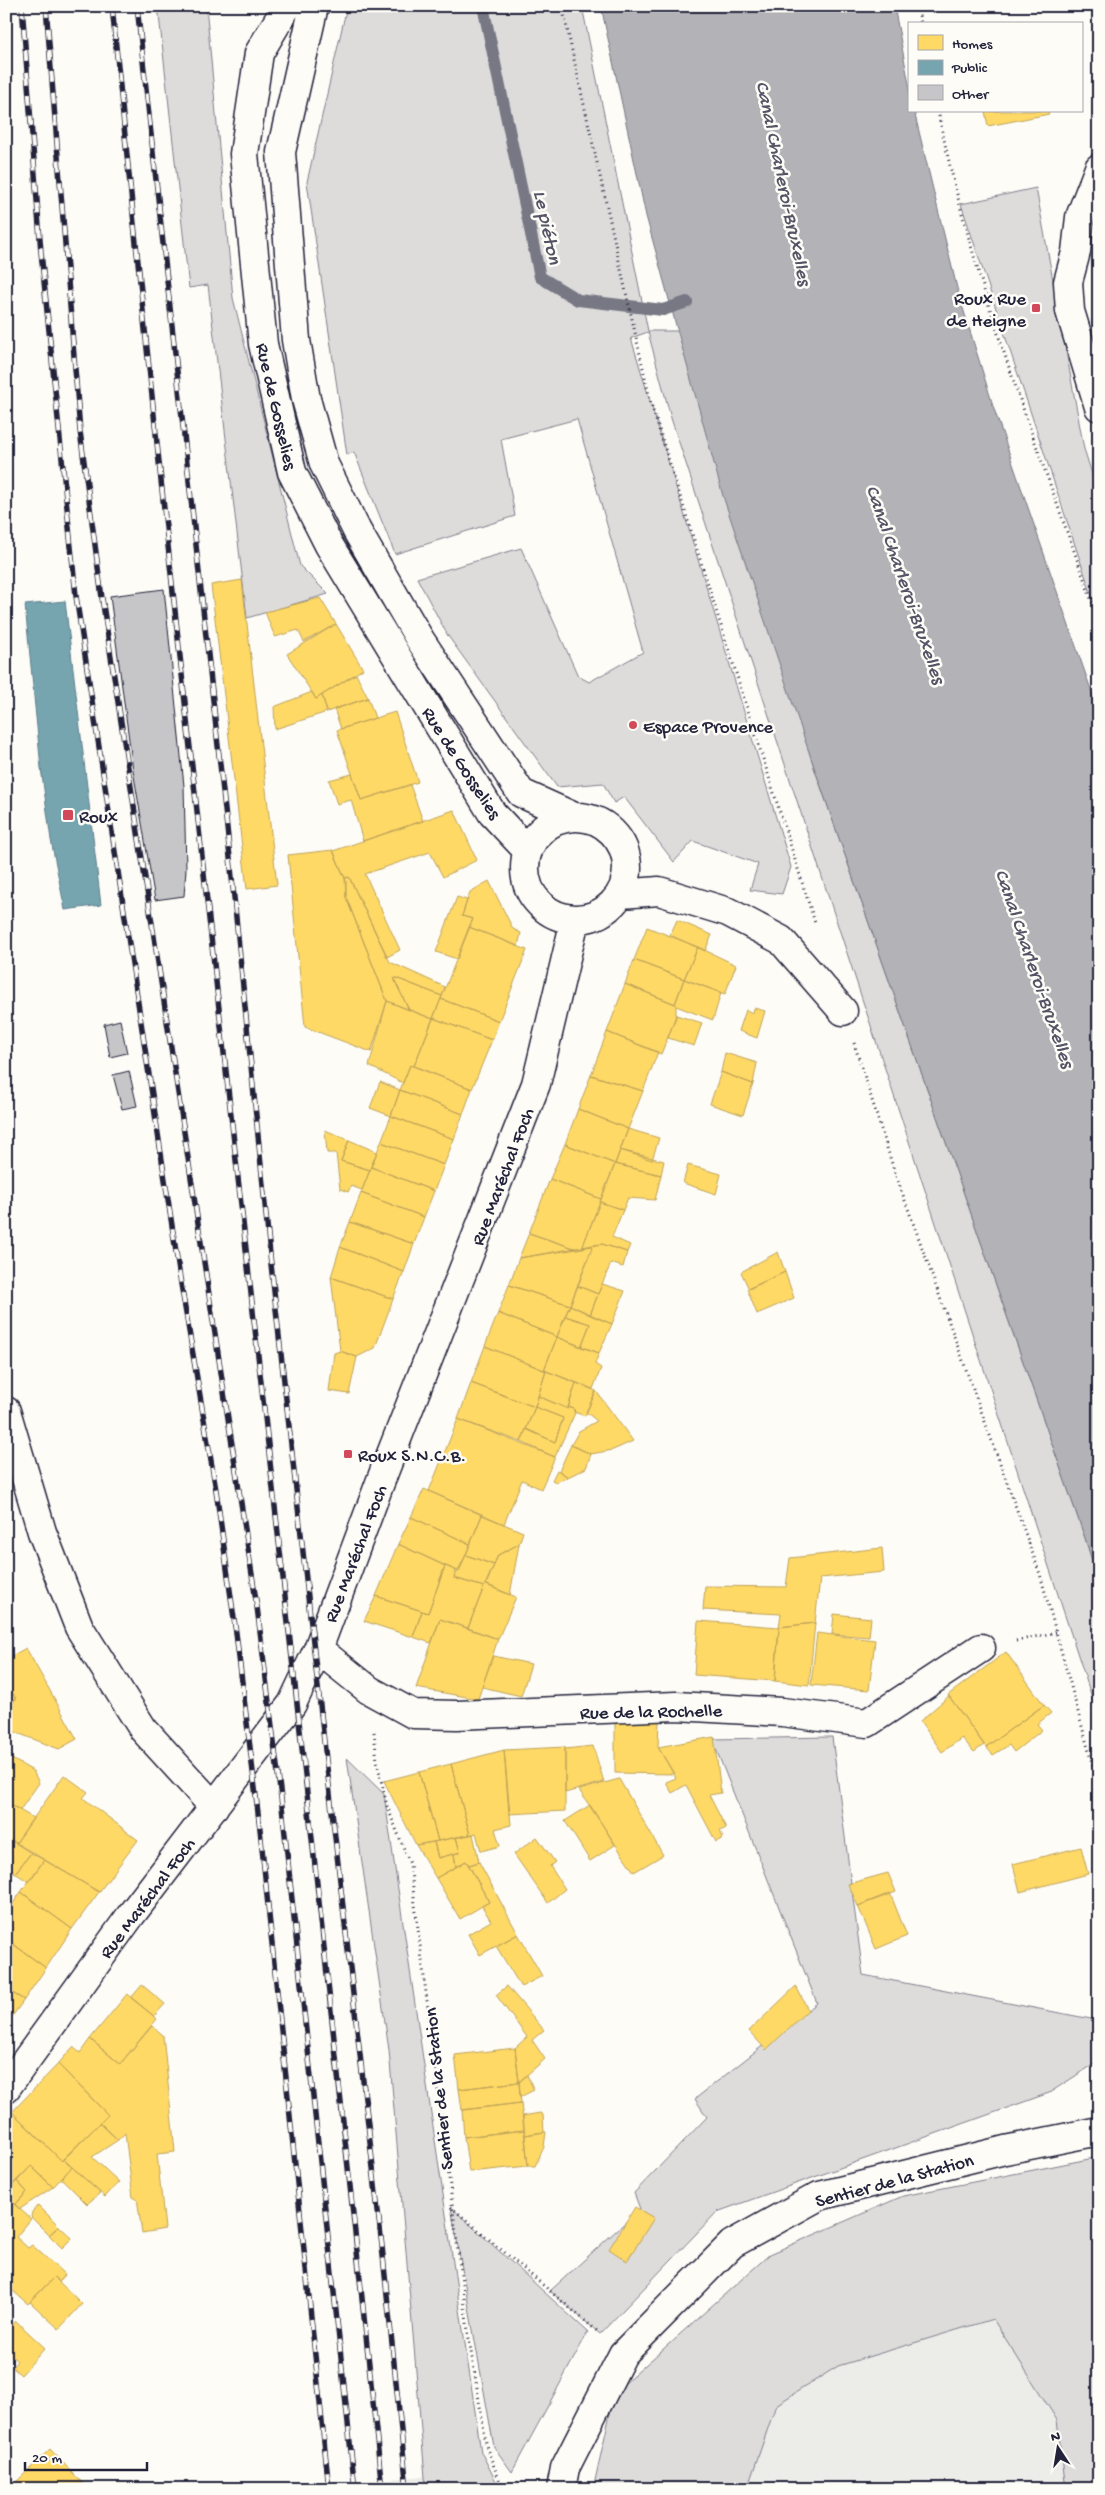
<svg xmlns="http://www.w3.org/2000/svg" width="1105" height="2495" font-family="'Gochi Hand',sans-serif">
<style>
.built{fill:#ecece9}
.green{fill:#dddcdb;stroke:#807f8b}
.water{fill:#b2b2b7;stroke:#787885}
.homes{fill:#ffd966;stroke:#bda259}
.public{fill:#76a5af;stroke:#5d7e8c}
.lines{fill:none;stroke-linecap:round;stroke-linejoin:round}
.stream{stroke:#787885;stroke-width:12}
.building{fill:#c6c6c8;stroke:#22223b}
.minor-casing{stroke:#22223b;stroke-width:31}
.path{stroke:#22223b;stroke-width:3;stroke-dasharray:1 4;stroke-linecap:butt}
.minor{stroke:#fdfcf7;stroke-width:28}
.rail-casing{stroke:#22223b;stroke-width:5.5}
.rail{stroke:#fdfcf7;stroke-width:4;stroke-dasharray:11;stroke-linecap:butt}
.poi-dot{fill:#d1495b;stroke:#fdfcf7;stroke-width:2}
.labels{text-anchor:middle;stroke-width:5;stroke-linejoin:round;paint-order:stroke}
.poi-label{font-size:19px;fill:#22223b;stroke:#fdfcf7;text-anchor:start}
.street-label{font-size:19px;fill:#22223b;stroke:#fdfcf7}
.water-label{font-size:20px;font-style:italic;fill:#545466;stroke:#fdfcf7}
</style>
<rect width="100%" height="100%" fill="#fdfcf7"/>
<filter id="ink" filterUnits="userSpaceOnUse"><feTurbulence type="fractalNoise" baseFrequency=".02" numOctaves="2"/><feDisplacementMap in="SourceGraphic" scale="10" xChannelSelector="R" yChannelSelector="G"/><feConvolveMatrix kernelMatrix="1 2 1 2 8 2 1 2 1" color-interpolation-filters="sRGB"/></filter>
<g filter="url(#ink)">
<path class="built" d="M994,2319L1057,2420L1066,2489H747L776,2405L838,2366Z
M429,2476L430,2489H244Z"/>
<path class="green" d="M158,6H206L233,298L300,566L328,594L247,618L208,285L189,288Z
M347,6H582L648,331H684L814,767L1085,1538L1099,1583V1719L671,418L648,332L631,338L791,867L782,894L750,890L758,864L693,841L674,862L624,797L614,803L603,783L557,787L448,636L417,578L521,548L578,676L589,682L643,652L577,419L501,439L515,516L395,554L354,452L347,455L307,182Z
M1036,188L1084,449L1099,495V617L961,204Z
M832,1737L863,1975L1091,2019L1099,2016V2061L1049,2093L717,2212L600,2334L550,2291L640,2209L634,2193L707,2117L695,2099L817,2003L712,1739Z
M347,1758L384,1794L481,2452L500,2489H426L389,2050Z
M1099,2157V2489H1066L1057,2420L993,2319L838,2366L776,2405L747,2489H593L615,2392L770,2254L903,2196Z
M451,2207L588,2332L512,2472L494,2447Z"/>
<path class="water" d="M601,6H894L909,84V111H914L958,292L995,412L1099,713V1583L1085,1538L814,767L723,496L646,216Z"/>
<path class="homes" d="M985,111H1048L1049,114L988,126Z
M242,580L277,885L247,889L211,585Z
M320,598L336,624L304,642L298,630L275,637L265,612Z
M336,624L363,669L316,699L287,654Z
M356,674L368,698L327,712L322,695Z
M312,692L316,699L322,695L327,712L275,729L274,707Z
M368,698L375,718L341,729L334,709Z
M395,712L418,782L361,800L337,730Z
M352,774L361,800L410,785L423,821L363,841L351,800L337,804L329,780Z
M454,810L477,860L443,877L430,852L365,874L400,950L387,957L349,877L345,878L333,851Z
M333,850L346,881V897L387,1001L371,1052L305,1027L288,855Z
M349,877L390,962L445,987L442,996L396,978L394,979L409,1010L387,1001L346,897L345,878Z
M489,881L513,929L521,933L518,946L469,927L473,919L462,916L470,892Z
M457,897L467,900L462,916L473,919L457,959L436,952Z
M677,920L712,935L705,951L670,935Z
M469,927L527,950L499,1021L441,999Z
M647,927L698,947L684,979L634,960Z
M698,947L736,965L725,994L684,979Z
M634,960L684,979L675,1004L625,984Z
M396,978L442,996L433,1019L409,1010L394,979Z
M684,979L721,993L713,1020L676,1006L675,1004Z
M625,984L676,1004V1017L661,1054L607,1032Z
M441,999L499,1021L492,1040L433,1018Z
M387,1001L433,1019L414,1066L410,1065L403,1083L369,1066Z
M754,1008L765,1011L757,1038L739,1031L746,1010L753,1013Z
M676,1015L702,1023L694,1046L668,1038Z
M433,1018L492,1040L472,1089L414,1066Z
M607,1032L658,1052L643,1091L591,1075Z
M725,1053L757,1063L753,1084L721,1072Z
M410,1065L472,1089L463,1114L400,1090Z
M721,1072L753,1084L743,1115L710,1104Z
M591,1075L643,1091L628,1129L578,1109Z
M380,1082L400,1090L391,1116L370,1108Z
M400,1090L463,1114L454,1139L391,1116Z
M578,1109L628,1129L615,1164L565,1144Z
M391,1116L454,1139L444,1165L381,1142Z
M628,1129L659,1138L652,1160L620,1150Z
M325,1130L349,1140L341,1161L370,1170L362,1190L351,1186L348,1192L340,1189L336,1153H327Z
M349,1140L377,1152L370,1170L341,1161Z
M381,1142L444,1165L434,1191L371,1167Z
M565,1144L615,1164L601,1199L550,1179Z
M620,1150L664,1161L661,1175L615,1164Z
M615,1164L661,1175L655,1200L628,1198L623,1210L600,1202Z
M688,1165L721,1174L716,1194L683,1183Z
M371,1167L434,1191L424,1217L361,1193Z
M550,1179L601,1199L582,1248L577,1249L529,1233Z
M361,1193L424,1217L414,1244L350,1222Z
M600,1202L623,1210L612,1237L630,1245L627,1252L602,1244L582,1248Z
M350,1222L414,1244L404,1272L340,1247Z
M529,1233L555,1242L577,1249L519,1258Z
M602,1244L627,1252L623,1267L611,1263L598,1294L578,1286L593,1245Z
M593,1245L570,1305L509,1285L519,1258Z
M340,1247L404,1272L393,1299L331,1277Z
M778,1252L785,1272L749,1289L741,1272Z
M785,1272L794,1298L757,1314L747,1289Z
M331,1277L393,1299L375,1348L357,1357L340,1351Z
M602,1284L625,1291L612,1324L590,1315Z
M509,1285L570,1305L557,1337L498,1313Z
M578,1286L598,1294L590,1315L570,1305Z
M570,1305L612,1324L599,1353L581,1347L590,1324L565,1316Z
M498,1313L557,1337L544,1370L485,1346Z
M565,1316L590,1324L581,1347L557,1337Z
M557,1337L599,1353L595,1364L601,1368L593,1389L544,1370Z
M485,1346L546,1371L535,1407L471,1383Z
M340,1351L357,1357L349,1394L329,1391L334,1353Z
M546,1371L576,1383L568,1409L538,1396Z
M471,1383L535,1407L521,1442L458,1419Z
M576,1383L596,1391L585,1416L574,1412V1409L568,1407Z
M596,1391L633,1441L613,1450L591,1454L571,1445L579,1431L597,1421L586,1412Z
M538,1396L568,1409V1407L574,1409L575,1413L555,1457L521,1442L526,1429L555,1442L563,1418L535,1407Z
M535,1407L563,1418L555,1442L526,1429Z
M458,1419L555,1457L541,1489L522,1480L504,1524L429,1491Z
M571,1445L591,1454L586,1468L568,1477L559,1471Z
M557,1470L559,1471L568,1477L556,1482L552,1480Z
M424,1489L482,1515L470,1544L411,1517Z
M482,1515L523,1532L519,1544L498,1555L494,1565L466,1555Z
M411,1517L470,1544L459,1572L398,1544Z
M398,1544L445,1566L428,1613L376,1596Z
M519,1544L510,1595L486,1585L498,1555Z
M882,1548L884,1572L820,1578L815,1623L779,1627L781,1614L703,1610L705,1586L786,1587L790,1558Z
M466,1555L494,1565L484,1587L454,1578Z
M445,1566L456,1570L454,1578L484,1587L468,1628L440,1619L431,1643L413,1637L422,1611L428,1613Z
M485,1584L516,1597L498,1639L468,1628Z
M376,1596L422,1611L413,1637L364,1621Z
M834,1614L871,1618L869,1637L832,1634Z
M440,1619L498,1639L478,1699L416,1688Z
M698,1621L779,1627L775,1681L694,1675Z
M815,1623L809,1685L775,1681L779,1627Z
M817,1633L875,1640L869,1690L811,1685Z
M26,1648L77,1739L59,1749L7,1729L13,1701L16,1699L6,1682V1659Z
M1006,1652L1044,1705L986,1747L948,1695Z
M493,1656L531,1664L521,1696L482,1687Z
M6,1682L16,1699L13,1701L7,1729Z
M949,1696L984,1745L974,1752L962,1738L942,1752L920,1721Z
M1044,1705L1051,1713L1037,1724L1042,1730L1014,1752L1009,1745L993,1755L986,1747Z
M659,1720L658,1747L674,1774L615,1773V1721Z
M714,1737L721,1793L709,1795L726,1828L720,1831L723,1838L716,1842L686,1785L672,1793L666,1782L676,1778L658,1747Z
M593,1746L604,1782L565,1793V1749Z
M565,1747V1811L509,1814L504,1750Z
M504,1750L511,1825L495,1829L500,1846L481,1851L476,1833L470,1835L451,1764Z
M12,1759L33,1771L39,1783L20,1810L6,1802V1768Z
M451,1764L470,1835L438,1841L419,1772Z
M419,1772L438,1841L416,1845L384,1781Z
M64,1775L88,1792L83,1798L138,1840L99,1892L16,1843Z
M619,1779L663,1855L634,1872L579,1790Z
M6,1802L33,1818L16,1843L6,1837Z
M590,1805L615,1845L590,1861L565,1821Z
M473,1834L479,1862L469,1865L466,1861L456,1867L454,1854L460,1852L456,1837Z
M6,1837L31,1853L15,1873L6,1867Z
M456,1837L460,1852L438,1858L434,1842Z
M537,1837L555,1862L550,1866L565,1889L548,1903L514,1854Z
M434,1842L438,1858L454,1854L456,1867L436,1878L416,1845Z
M1081,1847L1088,1874L1020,1892L1013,1864Z
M31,1853L44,1860L29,1882L15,1873Z
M44,1860L99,1892L72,1929L21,1892Z
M466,1861L489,1902L460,1919L436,1878Z
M479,1862L518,1934L480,1955L468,1934L491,1921L482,1906L489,1902L469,1865Z
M888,1873L896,1892L858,1906L848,1884Z
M21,1892L72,1929L46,1968L6,1939V1913Z
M890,1893L907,1936L876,1949L858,1906Z
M518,1934L542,1976L521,1987L496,1946Z
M12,1943L46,1968L24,2000L6,1989V1952Z
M142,1985L165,2004L154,2016L131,1998Z
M507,1986L544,2030L532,2040L545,2059L519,2082L515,2048L527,2037L496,1995Z
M796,1986L808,2010L766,2050L749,2031Z
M6,1989L24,2000L6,2025Z
M127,1994L157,2019L120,2064L90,2039Z
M152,2026L163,2035L175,2152L157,2154L165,2229L142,2233L137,2198H133L125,2133L118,2140L100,2123L108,2115L58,2064L73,2047L80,2053L90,2039L120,2064Z
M515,2048L519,2082L459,2089L455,2055Z
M58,2064L108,2115L62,2161L12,2112Z
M527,2075L534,2090L520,2097L519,2082Z
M519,2082L521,2103L462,2110L459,2089Z
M521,2103L524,2130L464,2137L462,2110Z
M12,2112L62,2161L63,2159L72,2167L53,2187L31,2166L6,2191V2118Z
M540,2113L543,2115L544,2132L525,2135L523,2116Z
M100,2123L118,2140L92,2157L119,2182L105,2197L63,2159Z
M524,2130L528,2166L469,2172L464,2137Z
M544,2132H546L544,2147L535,2166H528L525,2135Z
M31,2166L53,2187L20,2209L15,2205L27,2192L17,2181Z
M72,2167L100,2193L87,2204L61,2178Z
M17,2181L27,2192L15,2205L6,2196V2191Z
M11,2201L31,2219L16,2237L28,2248L32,2245L65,2275L59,2282L54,2277L28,2304L6,2285V2205Z
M38,2205L59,2226L49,2235L31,2217L32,2212Z
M635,2207L654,2218L627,2261L609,2249Z
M59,2226L72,2238L62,2248L49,2235Z
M54,2277L82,2304L59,2329L30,2302Z
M16,2321L45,2348L21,2375L12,2367L17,2361L6,2351V2333Z
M50,2449L88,2489H9Z"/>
<path class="public" d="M65,601L101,905L65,910L51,840L41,768L25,605Z"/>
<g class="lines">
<path class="stream" d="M483,6L540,277L578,300L663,310L687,302"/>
</g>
<path class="building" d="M164,589L184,786L186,869L184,896L155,900L133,770L110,596Z
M120,1020L127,1053L110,1057L104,1024Z
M129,1071L137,1106L122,1109L113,1075Z"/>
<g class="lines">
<defs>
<path id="minor" d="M287,6L259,53L244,154L263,344L292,472L329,545L492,813L527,850
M314,6L281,152L296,340L306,399L324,464L357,531L419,638L521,793L572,816
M1099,168L1080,217L1076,252L1068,282L1070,311L1099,407
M525 868a51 51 0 1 1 102 0a51 51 0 1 1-102 0Z
M621,894L659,891L728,912L781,940L843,1011
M6,1411L42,1532L79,1627L143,1729L214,1807
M318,1649L369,1690L413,1714L457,1715L676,1706L782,1712L867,1723L981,1648
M6,2088L131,1915L292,1704L318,1649L384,1472L536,1084L575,920
M561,2489L565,2468L623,2354L732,2244L819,2196L1005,2150L1099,2131"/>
</defs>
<use href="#minor" class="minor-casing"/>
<path class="path" d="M562,6L651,404L815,923
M917,6L921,24
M938,111C973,286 1040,453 1099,621
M854,1043L894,1170L1040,1574L1099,1788
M1016,1641L1057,1632
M374,1732L377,1761L387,1806L410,1864L469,2339L487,2449L503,2489
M451,2207L597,2331"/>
<use href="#minor" class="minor"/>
<defs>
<path id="rail" d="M22,6L41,252L76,596L180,1278L216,1490L236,1633L260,1829L329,2489
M46,6L80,431L102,598L257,1607L282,1806L355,2489
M112,6C194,835 297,1661 382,2489
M137,6L227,828L271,1264L326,1759L382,2246L407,2489"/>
</defs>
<use href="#rail" class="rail-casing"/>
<use href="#rail" class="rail"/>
</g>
</g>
<g class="poi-dot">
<rect x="1031" y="303" width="10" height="10" rx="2.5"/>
<circle cx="633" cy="725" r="5"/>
<rect x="62" y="809" width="12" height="12" rx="2.5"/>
<rect x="343" y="1449" width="10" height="10" rx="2.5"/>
</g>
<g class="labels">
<g class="poi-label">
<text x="1026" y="304" text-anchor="end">Roux Rue<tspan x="1026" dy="22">de Heigne</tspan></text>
<text x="643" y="732">Espace Provence</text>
<text x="79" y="822">Roux</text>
<text x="358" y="1461">Roux S.N.C.B.</text>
</g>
<g class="street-label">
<text transform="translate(278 406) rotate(77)" y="7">Rue de Gosselies</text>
<text transform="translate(463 762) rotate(57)" y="7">Rue de Gosselies</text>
<text transform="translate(501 1176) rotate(-69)" y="7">Rue Maréchal Foch</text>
<text transform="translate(354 1553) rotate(-69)" y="7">Rue Maréchal Foch</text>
<text transform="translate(651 1710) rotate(-1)" y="7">Rue de la Rochelle</text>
<text transform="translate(146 1897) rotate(-53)" y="7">Rue Maréchal Foch</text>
<text transform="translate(437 2089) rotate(-96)" y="7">Sentier de la Station</text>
<text transform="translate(894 2179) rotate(-15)" y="7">Sentier de la Station</text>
</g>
<g class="water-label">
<text transform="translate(785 183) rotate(78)" y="7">Canal Charleroi-Bruxelles</text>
<text transform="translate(549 227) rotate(78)" y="7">Le piéton</text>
<text transform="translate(907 584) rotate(71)" y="7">Canal Charleroi-Bruxelles</text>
<text transform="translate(1036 968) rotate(71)" y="7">Canal Charleroi-Bruxelles</text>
</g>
</g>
<rect width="1105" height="2495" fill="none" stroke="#fdfcf7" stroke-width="25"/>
<rect x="12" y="12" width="1080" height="2470" fill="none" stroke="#22223b" stroke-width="2" filter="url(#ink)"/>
<rect x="908" y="22" width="175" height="90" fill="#fdfcf7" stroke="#a5a5ac"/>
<rect x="918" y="35" width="25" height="15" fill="#ffd966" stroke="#a5a5ac"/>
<text x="952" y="48" font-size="15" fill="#22223b">Homes</text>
<rect x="918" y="60" width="25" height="15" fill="#76a5af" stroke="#a5a5ac"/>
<text x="952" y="72" font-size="15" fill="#22223b">Public</text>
<rect x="918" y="85" width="25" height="15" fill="#c6c6c8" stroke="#a5a5ac"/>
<text x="952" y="98" font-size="15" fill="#22223b">Other</text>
<g transform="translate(1058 2448) rotate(348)" stroke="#fdfcf7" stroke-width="4" paint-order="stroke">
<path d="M0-4L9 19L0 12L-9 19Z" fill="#22223b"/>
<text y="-8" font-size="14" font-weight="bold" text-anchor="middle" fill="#22223b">N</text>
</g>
<path d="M25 2462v8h122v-8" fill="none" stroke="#22223b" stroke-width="2.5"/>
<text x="32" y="2462" font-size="15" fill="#22223b" stroke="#fdfcf7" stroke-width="4" paint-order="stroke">20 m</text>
</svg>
